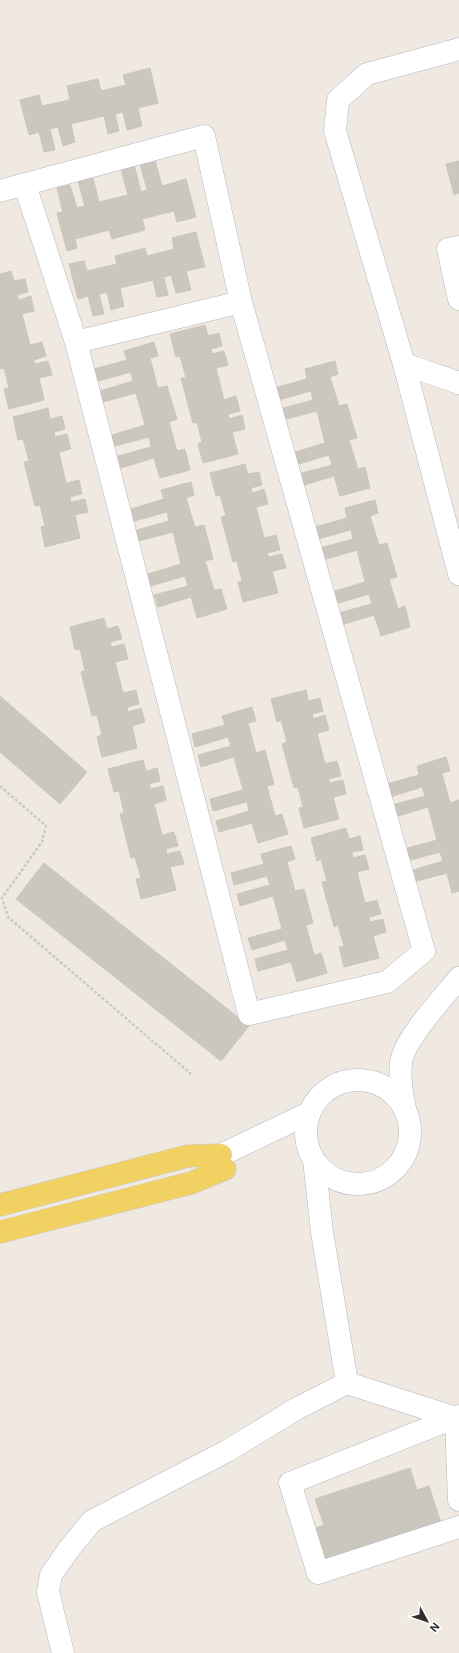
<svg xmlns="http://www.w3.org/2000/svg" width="459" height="1653" font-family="'DM Sans',sans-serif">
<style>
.building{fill:#cbc7bf;stroke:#cbc5ba}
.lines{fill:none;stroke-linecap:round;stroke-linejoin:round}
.minor-casing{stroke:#b4b7c1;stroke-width:23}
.major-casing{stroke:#c9c9c9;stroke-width:23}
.path{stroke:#c9c9c9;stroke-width:2.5;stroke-dasharray:3 2;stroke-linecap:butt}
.minor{stroke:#fff;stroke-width:22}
.major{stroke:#f2d163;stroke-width:22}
</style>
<rect width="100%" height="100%" fill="#efe9e1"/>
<path class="building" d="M150,68L158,103L138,108L142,126L127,130L123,112L115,114L119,131L108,134L104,116L71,124L75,142L63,146L58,127L50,129L55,150L44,152L39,132L29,135L20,100L39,95L42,106L70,100L67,86L98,79L101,91L126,85L123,75Z
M155,160L162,186L186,179L196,217L177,222L174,211L142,219L145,230L112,239L109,230L75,239L77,248L67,251L57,213L63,212L57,188L70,185L77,208L85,206L78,181L93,178L99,202L128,195L121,169L134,165L141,192L147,190L140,164Z
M459,161V193L454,195L446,164Z
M196,232L205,267L186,271L191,290L176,293L171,275L164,277L168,295L157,297L153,280L120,288L124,306L111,310L107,292L99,294L104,314L93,316L88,296L78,299L69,264L84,261L87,271L117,264L115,256L145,248L147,256L174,249L172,238Z
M11,271L14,281L25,279L28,292L17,295L19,300L31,296L34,311L22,314L30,345L42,342L46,356L34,360L35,364L48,361L52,375L39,378L44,400L9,409L4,389L9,388L4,368L0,369V274Z
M205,325L208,336L219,333L222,346L211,349L212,354L224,351L228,365L216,368L224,400L236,396L240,411L228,414L229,419L242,415L245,429L232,432L238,454L203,463L198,444L202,442L197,422L193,423L181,378H186L180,356L176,357L170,334Z
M154,342L158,356L150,358L158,388L167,386L177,419L169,422L177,451L185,449L190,470L160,478L154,458L121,468L118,456L151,447L149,437L115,446L112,435L145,425L136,393L103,402L100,391L133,381L131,372L98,381L94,369L127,360L124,351Z
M335,361L338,374L330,377L339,406L347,404L357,438L349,440L358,469L365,467L370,488L340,496L334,476L301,486L298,474L332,465L329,455L295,465L292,453L325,443L317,411L283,420L280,409L313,400L311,391L278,400L274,388L307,379L305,369Z
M48,408L50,419L62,416L65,429L54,432L55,437L67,434L71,449L59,452L66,483L79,480L82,494L70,497L71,502L85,499L88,512L75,515L80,538L45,547L41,527L45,526L40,505L35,506L24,462L29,461L23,439L18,440L13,417Z
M245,464L248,474L259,472L262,485L251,488L252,493L264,489L268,504L256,507L264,538L276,535L280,550L267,553L269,557L282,554L286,568L272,571L278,593L243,602L238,582L242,581L237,561L233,562L221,517L226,516L220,495L216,496L210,473Z
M191,482L194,495L186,498L195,527L204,525L213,559L205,561L214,590L221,589L227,609L197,618L191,597L158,607L154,595L188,586L185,576L151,586L148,574L181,564L173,532L139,541L137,530L169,521L167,512L134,521L131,509L164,499L161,490Z
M375,500L378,513L370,516L379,545L387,543L397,577L389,579L398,609L405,606L410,627L381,636L374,615L341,625L338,613L372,604L369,594L335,604L332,592L365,582L357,550L323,560L320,548L353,539L351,530L318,539L315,527L347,518L345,508Z
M104,618L107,629L118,626L122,639L110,642L112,647L124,644L128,659L115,662L123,693L136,690L139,704L127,707L128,712L141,708L145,722L132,726L137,748L102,757L97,737L102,735L97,715L92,716L81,672L85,671L80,649L75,650L70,627Z
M306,690L308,701L320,698L323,711L312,714L313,719L325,715L329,730L317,733L325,764L337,761L341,776L328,779L330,783L343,780L346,794L333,797L339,819L304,828L299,808L303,807L298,787L294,788L282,744L287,742L281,720L277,722L271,699Z
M0,696L87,772L60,804L0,752Z
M252,707L256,721L248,723L256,753L265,750L274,784L267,786L275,816L282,814L288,834L258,843L252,823L219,832L216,821L249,811L247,802L213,811L210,799L243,790L234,757L201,767L198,755L231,746L228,737L195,747L192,734L225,725L222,716Z
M446,757L450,771L442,773L450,803L459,800V891L452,893L447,873L413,882L410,871L443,861L440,852L407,861L404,849L437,840L428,807L395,817L392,805L425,796L422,787L390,797L386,784L419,775L417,766Z
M143,760L146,771L157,768L160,781L149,784L151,789L163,786L166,800L154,804L162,835L174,832L178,846L166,849L167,854L180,851L184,864L170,867L176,890L141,899L136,879L141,878L135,857L131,858L120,814L124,813L119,791L114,792L108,769Z
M346,828L349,839L360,836L363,850L352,852L353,858L365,855L369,869L357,872L365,903L377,900L381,914L369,917L370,922L383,919L386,932L373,936L379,958L344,967L339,947L344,946L338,925L334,927L322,882L327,881L321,859L317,861L311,838Z
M291,846L295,859L287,862L295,891L304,889L313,923L306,925L314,955L321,953L327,973L297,982L291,962L258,971L255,959L288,950L285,940L252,950L248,938L282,929L273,896L240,906L237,894L270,885L267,876L234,885L231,873L264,864L261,854Z
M44,863L249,1026L221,1061L16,899Z
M410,1468L417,1490L429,1486L441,1523L324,1562L313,1529L324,1525L315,1499Z"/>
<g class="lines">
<defs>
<path id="minor" d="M459,49L367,74L338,100L335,131L404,364L459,574
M0,191L204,136L241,302L424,951L387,982L249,1014L76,342L25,185
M459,247L448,249L459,299
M76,342L241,302
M404,364L459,383
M306 1132a52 52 0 1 1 104 0a52 52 0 1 1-104 0Z
M405,1109C402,1095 399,1079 401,1063C403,1040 444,997 459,978
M221,1155L309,1113
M314,1160L322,1232L347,1383L456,1418L459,1500
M459,1416L290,1483L318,1573L459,1527
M63,1653L48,1592L51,1575L69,1549L92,1521L227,1451L296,1409L347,1383"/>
<path id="major" d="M0,1205L188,1156L221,1155
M0,1232L191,1183L225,1169"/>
</defs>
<use href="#minor" class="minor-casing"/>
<use href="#major" class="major-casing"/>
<path class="path" d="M0,786L46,826L42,842L2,898L8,917L191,1074"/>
<use href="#minor" class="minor"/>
<use href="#major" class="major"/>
</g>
<g transform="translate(427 1621) rotate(130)" stroke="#ffffff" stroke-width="3" paint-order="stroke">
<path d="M0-3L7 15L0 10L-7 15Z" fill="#2e2e2e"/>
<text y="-6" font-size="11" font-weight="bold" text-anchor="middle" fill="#2e2e2e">N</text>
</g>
</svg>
